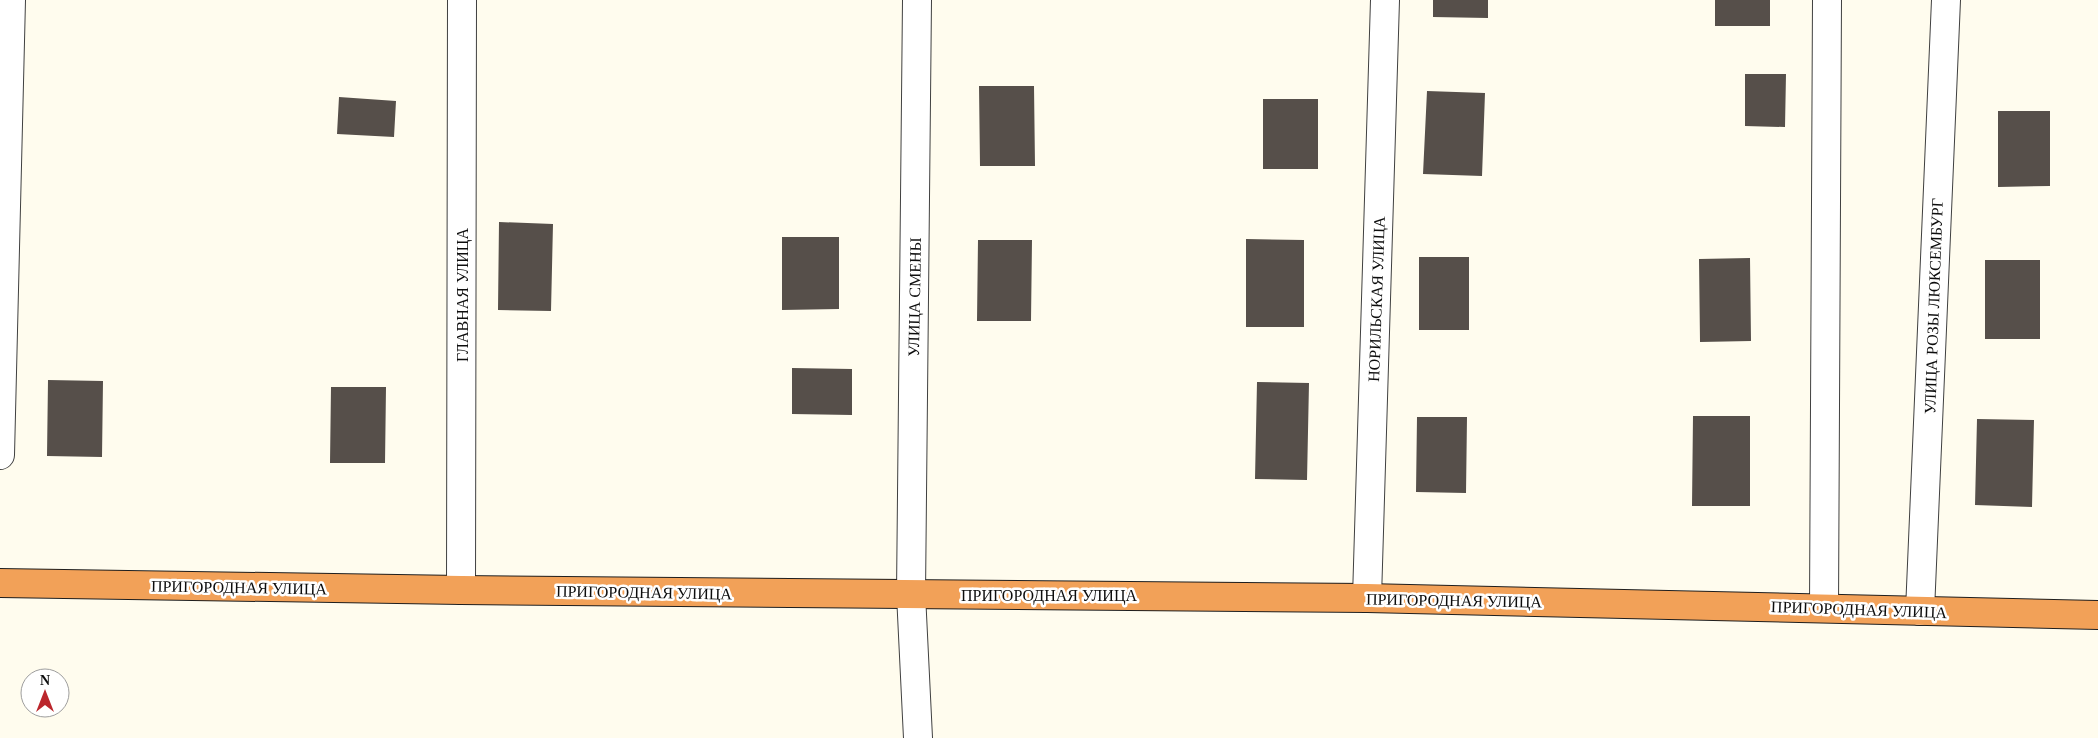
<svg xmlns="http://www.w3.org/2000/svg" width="2098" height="738" font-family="Georgia,serif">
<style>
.building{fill:#564f4a}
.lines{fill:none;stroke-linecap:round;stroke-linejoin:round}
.street-casing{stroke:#404040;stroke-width:30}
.highway-casing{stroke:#1e1e1e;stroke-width:30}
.street{stroke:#fff;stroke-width:28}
.highway{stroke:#f2a158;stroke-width:28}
.labels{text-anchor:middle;stroke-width:5;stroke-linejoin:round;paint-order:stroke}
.street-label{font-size:16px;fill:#0d0d0d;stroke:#fff}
</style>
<rect width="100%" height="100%" fill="#fffcee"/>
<path class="building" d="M1433,0H1488V18L1433,17Z
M1715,0H1770V26H1715Z
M1745,74H1786L1785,127L1745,126Z
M979,86H1034L1035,166H980Z
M1427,91L1485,93L1482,176L1423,174Z
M339,97L396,101L394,137L337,134Z
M1263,99H1318V169H1263Z
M1998,111H2050V186L1998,187Z
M499,222L553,224L551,311L498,310Z
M782,237H839V309L782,310Z
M1246,239L1304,240V327H1246Z
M978,240H1032L1031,321H977Z
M1419,257H1469V330H1419Z
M1750,258L1751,341L1700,342L1699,259Z
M1985,260H2040V339H1985Z
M792,368L852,369V415L792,414Z
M48,380L103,381L102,457L47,456Z
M1257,382L1309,383L1307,480L1255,479Z
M331,387H386L385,463H330Z
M1693,416H1750V506H1692Z
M1417,417H1467L1466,493L1416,492Z
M1977,419L2034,420L2032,507L1975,505Z"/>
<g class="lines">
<defs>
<path id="street" d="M917,0L911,594L918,738
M0,455L11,0
M461,590L462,0
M1367,598L1385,0
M1824,608L1827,0
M1920,611L1946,0"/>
<path id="highway" d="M0,583L461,590L1367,598L2098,615"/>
</defs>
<use href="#street" class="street-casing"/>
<use href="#highway" class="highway-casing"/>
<use href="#street" class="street"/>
<use href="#highway" class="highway"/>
</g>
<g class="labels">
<g class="street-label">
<text transform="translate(462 295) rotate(-90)" y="6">ГЛАВНАЯ УЛИЦА</text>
<text transform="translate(914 297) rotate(-89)" y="6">УЛИЦА СМЕНЫ</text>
<text transform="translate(1376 299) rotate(-88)" y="6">НОРИЛЬСКАЯ УЛИЦА</text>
<text transform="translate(1933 306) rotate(-88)" y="6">УЛИЦА РОЗЫ ЛЮКСЕМБУРГ</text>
<text transform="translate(239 587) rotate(1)" y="6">ПРИГОРОДНАЯ УЛИЦА</text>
<text transform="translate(644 592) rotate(1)" y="6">ПРИГОРОДНАЯ УЛИЦА</text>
<text x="1049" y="601">ПРИГОРОДНАЯ УЛИЦА</text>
<text transform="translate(1454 600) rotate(1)" y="6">ПРИГОРОДНАЯ УЛИЦА</text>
<text transform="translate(1859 609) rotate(2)" y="6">ПРИГОРОДНАЯ УЛИЦА</text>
</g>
</g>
<g transform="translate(45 693)"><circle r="24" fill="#ffffff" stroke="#9e9e9e"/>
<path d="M0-4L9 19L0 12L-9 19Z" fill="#bb272c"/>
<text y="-8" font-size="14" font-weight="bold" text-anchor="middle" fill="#0d0d0d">N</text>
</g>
</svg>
